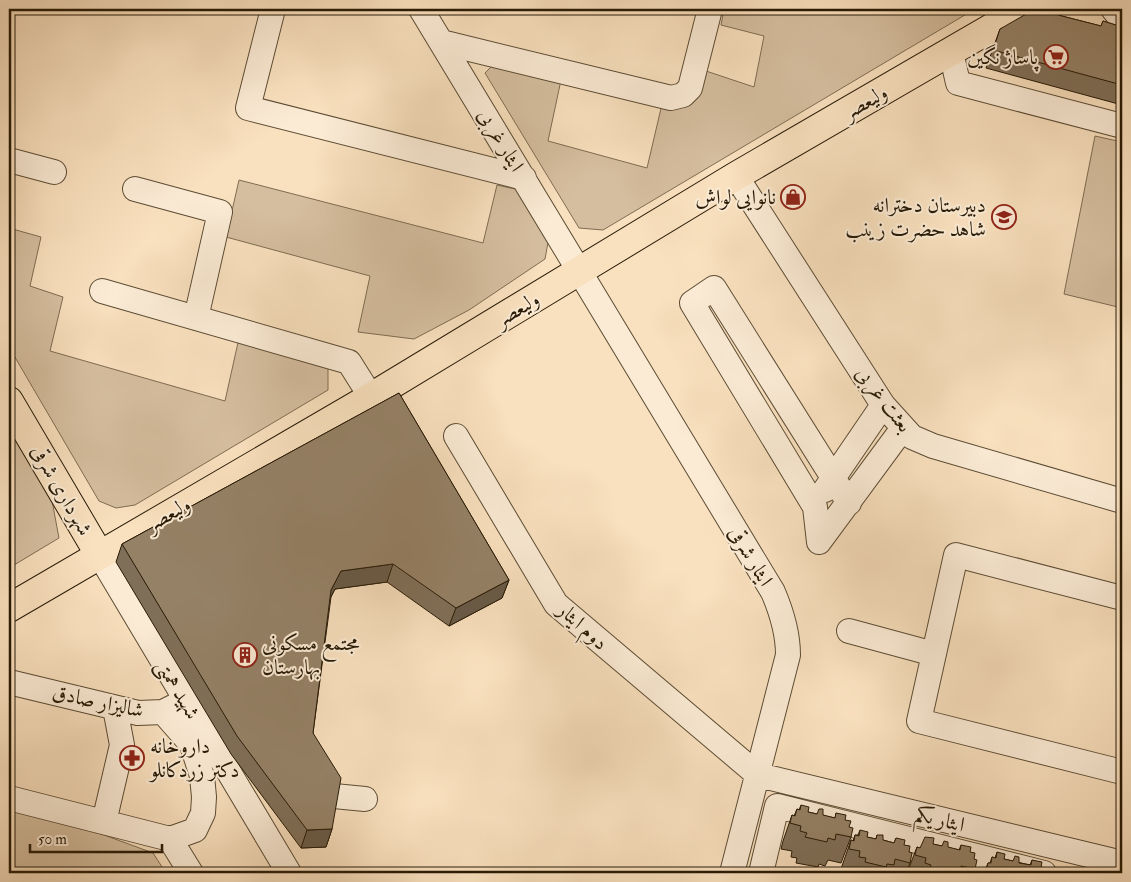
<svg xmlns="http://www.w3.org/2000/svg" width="1131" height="882" font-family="'IM FELL Double Pica',Amiri,serif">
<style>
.green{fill:#d5be9f;stroke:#7e6c52}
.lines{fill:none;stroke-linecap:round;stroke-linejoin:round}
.minor-casing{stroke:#5c4c34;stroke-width:26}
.major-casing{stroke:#281a06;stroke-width:30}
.minor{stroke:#fbebd5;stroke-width:24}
.major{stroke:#f9e0be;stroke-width:28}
.wall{fill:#806f58;stroke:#281a06}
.shaded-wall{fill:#685a47;stroke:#281a06}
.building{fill:#958166;stroke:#281a06}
.labels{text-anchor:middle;stroke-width:4;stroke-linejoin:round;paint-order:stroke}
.poi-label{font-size:21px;fill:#281a06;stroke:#fbebd5;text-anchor:end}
.street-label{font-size:21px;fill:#281a06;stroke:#fbebd5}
</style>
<rect width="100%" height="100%" fill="#f9e0be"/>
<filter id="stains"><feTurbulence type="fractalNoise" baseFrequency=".004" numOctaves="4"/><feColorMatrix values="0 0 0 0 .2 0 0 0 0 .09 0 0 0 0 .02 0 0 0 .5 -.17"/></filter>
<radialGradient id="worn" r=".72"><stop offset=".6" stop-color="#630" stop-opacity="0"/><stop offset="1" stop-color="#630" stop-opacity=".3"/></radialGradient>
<path class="green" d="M724,9H975L603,230L579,228L485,73L495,63L561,80L548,141L647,168L662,104L703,70L754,87L764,36L721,25Z
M1095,136L1122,142V308L1064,294Z
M239,180L483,243L497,185L524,191L549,237L545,259L469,310L414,339L358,332L370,276L226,237Z
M9,228L41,237L30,286L63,297L50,351L225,401L239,338L328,364V390L135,505L116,508L99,501L9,347Z
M9,419L50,490L59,538L9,568V512L15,508L9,498Z
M9,800L153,853L166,873H9Z"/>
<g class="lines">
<defs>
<path id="minor" d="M273,9L248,108L524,178
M421,9L773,592C782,613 788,633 788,655L732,873
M1113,9L1122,20
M441,42L671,98L683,95L690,88L710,9
M951,52L958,83L1122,126
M9,160L54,172
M736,176L883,405L912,437L933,446L1122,501
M135,189L220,212L196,318
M102,291L349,362L371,397
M456,436L556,604L758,775L1122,863
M825,490L883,405
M819,542L815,507L692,303L714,288L849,503
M819,542L903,428
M99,554L289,873
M1122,598L956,555L919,721L1122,772
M849,631L934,654
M9,682L138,713L163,712L177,705
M313,778L319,790L334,796L365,799
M9,798L170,839L195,830L203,813L204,797L202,776L192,745L163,712
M104,822L122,745L115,708
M170,839L191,873
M761,873L777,806L1044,873"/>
<path id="major" d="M9,401L99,554
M9,608L371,397L736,176L1024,9"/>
</defs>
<use href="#minor" class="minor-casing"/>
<use href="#major" class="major-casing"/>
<use href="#minor" class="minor"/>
<use href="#major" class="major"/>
</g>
<path class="wall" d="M1058,15L1101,26L1103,21L1122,27V105L986,68L1000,29Z
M399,393L509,580L502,598L449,626L387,582L335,589L331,597L313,733L332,829L326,847L301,848L231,754L116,562L122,544Z
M801,805L808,812L835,818L836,813L845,820L851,837L841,863L828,860L825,866L819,864L818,867L796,863L797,858L791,857L792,851L781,849L783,841L792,815L794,816L797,809L799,810Z
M860,830L867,837L876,839L877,835L883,840L894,843L896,838L904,845L909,852L910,863L906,873H840L842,866L851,840L853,841L855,835H858Z
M933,844L959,850L961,845L970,852L974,859L975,869L974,873H907L917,847L920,848Z
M997,852L1004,859L1030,865L1032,860L1041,867L1046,873H984L988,863H990L992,857L995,858Z"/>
<path class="shaded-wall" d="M393,564L387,582L335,589L325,608L331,590L341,571Z
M509,580L502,598L449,626L456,608Z
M332,829L326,847L301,848L307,830Z"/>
<path class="building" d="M1035,9H1053L1060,10L1058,15L1101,26L1103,21L1122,27V85L993,50L1000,29Z
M399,393L509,580L456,608L393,564L341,571L331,590L313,733L341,778L332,829L307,830L237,736L122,544Z
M801,805L809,807L808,812L817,814L819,809H823V815L835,818L836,813L846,815L845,820L851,821L849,827L853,828L851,837L836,834L835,840L828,838L827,842L805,837L807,833L800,831L801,826L790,823L792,815L795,816L797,809L800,810Z
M860,830L868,832L867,837L876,839L877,835H883V840L894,843L896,838L905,840L904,845L910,846L909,852L912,853L910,863L895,859L894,865L887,864L886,867L865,862L866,858L859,857L860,851L849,849L851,840L854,841L855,835L859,836Z
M925,837L934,838L933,844L942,846L944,841L948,842V847L960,850L961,845L971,847L970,852L975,853L974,859L977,860L975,869L961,866L959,872L952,871L951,873H948L930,869L931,865L925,863L926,858L915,855L917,847L920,848Z
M997,852L1005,854L1004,859L1013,861L1015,856L1019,857V863L1031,865L1032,860L1042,862L1041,867L1047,868L1046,873H996L986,871L988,863H991L992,857L996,858Z"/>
<defs>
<symbol id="supermarket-ring" viewBox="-11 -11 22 22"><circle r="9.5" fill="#fbebd5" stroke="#8f2418" stroke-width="1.5"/><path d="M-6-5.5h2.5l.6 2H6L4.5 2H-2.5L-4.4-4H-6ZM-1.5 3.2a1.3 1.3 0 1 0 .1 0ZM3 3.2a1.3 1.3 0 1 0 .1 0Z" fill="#8f2418"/></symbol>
<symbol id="shop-ring" viewBox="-11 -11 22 22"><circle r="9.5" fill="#fbebd5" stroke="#8f2418" stroke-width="1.5"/><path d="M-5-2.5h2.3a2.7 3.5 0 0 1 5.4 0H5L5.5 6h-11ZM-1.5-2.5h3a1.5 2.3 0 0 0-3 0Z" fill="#8f2418"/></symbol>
<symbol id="school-ring" viewBox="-11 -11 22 22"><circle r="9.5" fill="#fbebd5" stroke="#8f2418" stroke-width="1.5"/><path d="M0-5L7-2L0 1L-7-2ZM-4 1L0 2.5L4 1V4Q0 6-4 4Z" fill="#8f2418"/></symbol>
<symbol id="building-ring" viewBox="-11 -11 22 22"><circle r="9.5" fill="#fbebd5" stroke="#8f2418" stroke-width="1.5"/><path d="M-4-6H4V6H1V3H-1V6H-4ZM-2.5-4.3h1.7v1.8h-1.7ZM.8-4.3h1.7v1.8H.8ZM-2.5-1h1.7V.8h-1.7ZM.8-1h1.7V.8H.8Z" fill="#8f2418"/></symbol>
<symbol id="pharmacy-ring" viewBox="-11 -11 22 22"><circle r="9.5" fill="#fbebd5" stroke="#8f2418" stroke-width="1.5"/><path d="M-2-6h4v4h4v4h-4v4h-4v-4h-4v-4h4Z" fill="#8f2418"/></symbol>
</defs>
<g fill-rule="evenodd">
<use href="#supermarket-ring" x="1042" y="43" width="28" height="28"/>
<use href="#shop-ring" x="779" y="183" width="28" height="28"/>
<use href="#school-ring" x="990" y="203" width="28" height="28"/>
<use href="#building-ring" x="231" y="641" width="28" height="28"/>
<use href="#pharmacy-ring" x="118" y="744" width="28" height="28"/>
</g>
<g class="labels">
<g class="poi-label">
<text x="1038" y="64">پاساژ نگین</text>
<text x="776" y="204">نانوایی لواش</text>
<text x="986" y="212">دبیرستان دخترانه<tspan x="986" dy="24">شاهد حضرت زینب</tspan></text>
<text x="262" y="650" text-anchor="start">مجتمع مسکونی<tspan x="262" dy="24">بهارستان</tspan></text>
<text x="150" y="753" text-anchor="start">داروخانه<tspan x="150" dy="24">دکتر زردکانلو</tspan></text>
</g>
<g class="street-label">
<text transform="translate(865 102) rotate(-30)" y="7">ولیعصر</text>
<text transform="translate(501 140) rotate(59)" y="7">ایثار غربی</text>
<text transform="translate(517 309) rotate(-31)" y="7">ولیعصر</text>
<text transform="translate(884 399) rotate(52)" y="7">بعثت غربی</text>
<text transform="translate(62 490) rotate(60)" y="7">شهرداری شرقی</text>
<text transform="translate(168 514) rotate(-30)" y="7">ولیعصر</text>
<text transform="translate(751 556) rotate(59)" y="7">ایثار شرقی</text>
<text transform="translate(583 626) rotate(42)" y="7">دوم ایثار</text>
<text transform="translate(178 689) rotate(59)" y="7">شهید همتی</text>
<text transform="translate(98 701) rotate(12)" y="7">شالیزار صادق</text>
<text transform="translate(940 819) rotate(14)" y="7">ایثار یکم</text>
</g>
</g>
<rect width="1131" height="882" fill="none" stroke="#f9e0be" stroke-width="30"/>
<rect x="10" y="10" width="1111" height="862" fill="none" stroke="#281a06" stroke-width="2.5"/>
<rect x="15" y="15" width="1101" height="852" fill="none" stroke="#281a06"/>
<path d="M30 844v8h132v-8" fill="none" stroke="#281a06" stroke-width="2.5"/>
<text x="38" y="844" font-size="15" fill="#281a06" stroke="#fbebd5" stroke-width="4" paint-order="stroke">50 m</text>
<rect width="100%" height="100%" filter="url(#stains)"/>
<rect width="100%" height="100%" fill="url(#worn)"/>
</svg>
